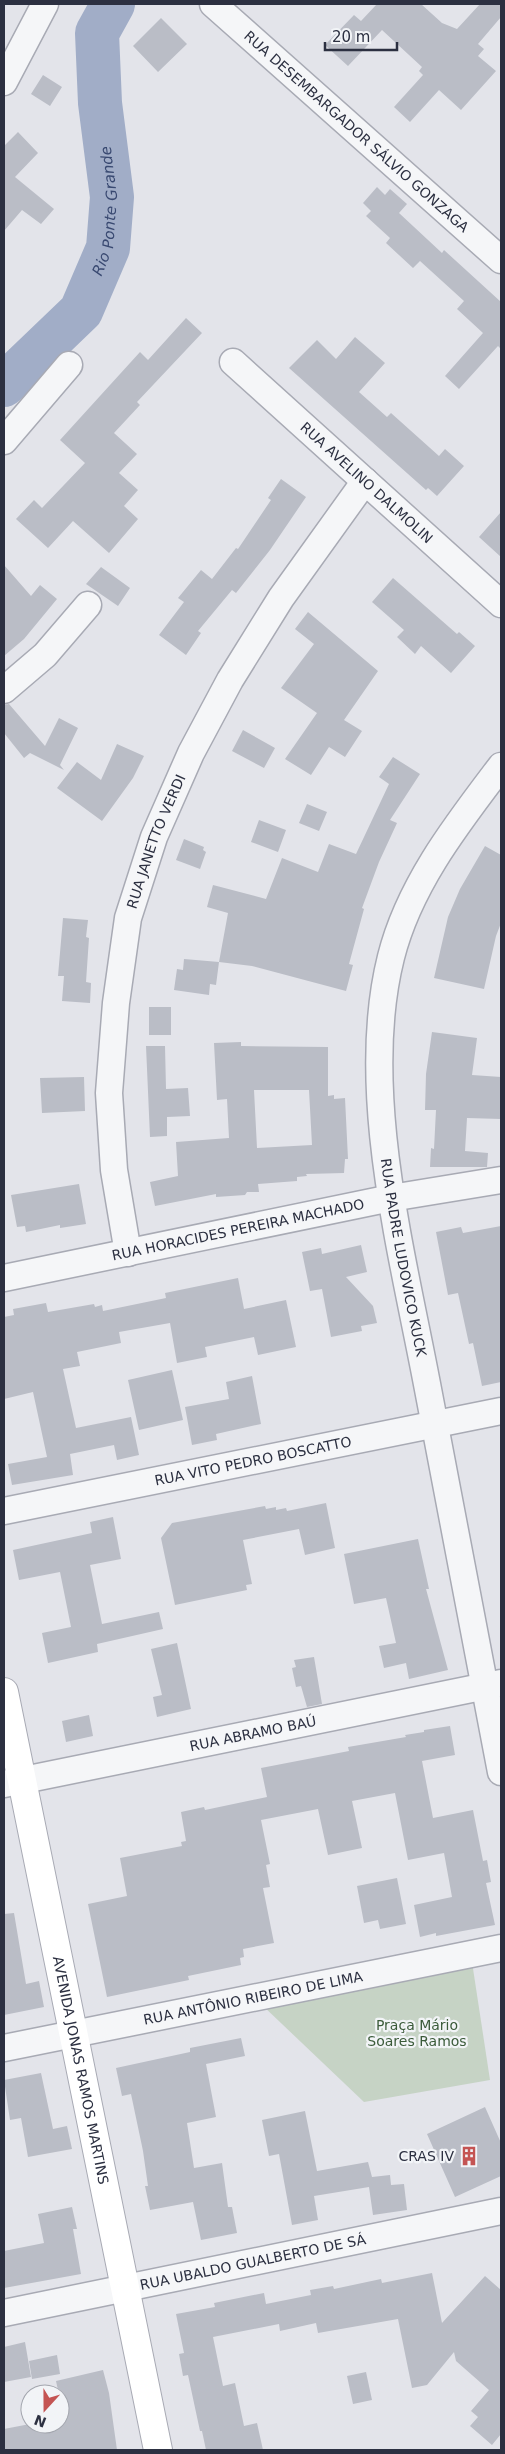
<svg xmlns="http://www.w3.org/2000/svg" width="505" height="2454" font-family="'DejaVu Sans',sans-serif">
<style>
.green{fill:#c6d3c5}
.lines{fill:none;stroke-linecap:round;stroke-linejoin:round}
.river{stroke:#a1adc7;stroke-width:44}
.building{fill:#babdc6;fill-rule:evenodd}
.minor-casing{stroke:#a8aab4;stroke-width:29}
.secondary-casing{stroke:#a8aab4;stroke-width:30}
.minor{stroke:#f5f6f8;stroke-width:26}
.secondary{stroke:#fff;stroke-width:28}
.labels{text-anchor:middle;stroke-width:4.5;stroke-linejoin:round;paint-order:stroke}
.street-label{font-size:14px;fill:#2c3041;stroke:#f2f4f7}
.park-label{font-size:14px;fill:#3b5b3a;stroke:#f2f4f7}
.poi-label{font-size:14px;fill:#2c3041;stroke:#f2f4f7;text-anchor:end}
.water-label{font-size:15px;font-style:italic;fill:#394971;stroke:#f2f4f7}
</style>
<rect width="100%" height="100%" fill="#e3e4ea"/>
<path class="green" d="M472,1962L490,2080L364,2102L261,2004Z"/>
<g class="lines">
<path class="river" id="s1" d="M4,385L81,311L108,248L112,197L100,103L97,33L113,4"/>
</g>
<path class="building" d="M377,4H421L442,23L457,29L480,4H501V17L478,44L484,49L478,56L496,71L461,110L439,90L410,122L394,107L423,75L419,71L422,67L382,30L348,66L325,45L354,15L361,21Z
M161,18L187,44L158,72L133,46Z
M43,75L62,87L50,106L31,94Z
M18,132L38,153L15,177L54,209L41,224L22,210L4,231V146Z
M377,187L385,195L390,189L407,204L399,213L442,253L444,250L501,302V349L498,346L459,389L445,376L483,333L457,309L464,301L420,261L413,268L386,243L390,238L366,216L371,211L363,203Z
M186,318L202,333L137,402L140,405L114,433L137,454L119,473L138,490L124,506L138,519L109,553L73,521L48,548L16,519L34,500L42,508L85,463L60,440L140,352L148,360Z
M355,337L385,363L359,392L387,417L391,413L439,456L445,449L464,466L437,496L428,488L426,490L289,368L317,340L336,359Z
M281,479L306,497L270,550L236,593L232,590L198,631L201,633L186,655L159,635L184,602L178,598L201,570L212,579L236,548L238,549L271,500L268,498Z
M501,512V557L479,537Z
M4,565L31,596L40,585L57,599L24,639L4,656Z
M101,567L130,588L118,606L86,584Z
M393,578L457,634L459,632L475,646L451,673L421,646L415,654L397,637L404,630L372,602Z
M308,612L378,671L344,720L362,731L345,757L329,747L311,775L285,759L317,713L281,688L314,644L295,629Z
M9,704L45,746L59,718L78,728L60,765L64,770L30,753L24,758L4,733V705Z
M243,730L275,748L264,768L232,751Z
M117,744L144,756L133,778L102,821L57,788L77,762L101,780Z
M393,757L420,774L390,820L397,823L379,862L362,908L364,909L349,964L353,965L346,991L252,966L219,962L228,913L207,907L213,885L266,899L282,858L318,872L329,844L356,854L389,784L379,777Z
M307,804L327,812L319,831L299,823Z
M259,820L286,830L278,852L251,842Z
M184,839L204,847L203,850L206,852L200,869L176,860Z
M485,846L501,855V923L496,936L484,989L434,978L448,917L460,889Z
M63,918L88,920L86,937L89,938L86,982L91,983L90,1003L62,1001L64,976H58Z
M184,959L219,962L216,985L210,984L209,995L174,990L177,969L183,970Z
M149,1007H171V1035H149Z
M432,1032L477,1038L472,1075L501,1077V1119L467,1118L465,1151L453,1150L488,1153L487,1167H430L431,1148L434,1149L436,1110H425L426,1074Z
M241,1042V1046L328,1047V1096L334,1095V1099L345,1098L348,1159H345L344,1173L306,1174L307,1176L297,1177V1181L258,1184L259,1192H247L245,1195L216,1197V1194L155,1206L150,1182L178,1176L176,1142L229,1138L227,1099L217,1100L214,1043ZM254,1090H309L312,1145L257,1148Z
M146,1046H165L166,1089L188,1088L190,1116L167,1117V1136L150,1137Z
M84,1077L85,1111L42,1113L40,1078Z
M79,1184L86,1224L60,1228V1225L26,1232L25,1226L17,1227L11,1195Z
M501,1226V1382L482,1386L473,1343L469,1344L458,1293L448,1295L436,1232L461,1227L463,1233Z
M361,1245L367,1272L346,1277L373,1306L377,1323L361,1326L362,1331L331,1337L322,1289L310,1291L302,1252L321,1248L322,1254Z
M238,1278L244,1309L286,1300L296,1347L258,1355L254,1337L205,1347L207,1357L177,1363L170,1323L119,1332L121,1343L77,1352L80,1366L63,1369L76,1428L131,1417L139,1455L117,1460L114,1445L70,1454L73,1475L12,1485L8,1464L47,1457L33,1392L4,1399V1317L14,1315L13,1309L46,1303L48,1312L94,1304L95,1307L102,1305L103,1311L166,1298L165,1293Z
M172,1370L183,1420L139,1430L128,1380Z
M252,1376L261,1424L216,1434L217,1440L192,1445L185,1407L229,1399L226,1382Z
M326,1503L335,1548L305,1555L299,1529L243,1540L252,1584L246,1585L247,1590L175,1605L161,1538L172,1523L265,1506L266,1509L276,1507V1510L286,1508L287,1511Z
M113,1517L121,1559L90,1565L102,1624L159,1612L163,1629L97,1644L98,1652L48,1663L42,1633L71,1627L60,1572L19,1580L13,1550L92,1533L90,1522Z
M418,1539L429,1589H426L448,1670L409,1679L406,1663L384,1668L379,1646L396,1643L386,1598L354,1604L344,1554Z
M177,1643L191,1709L157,1717L153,1697L162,1695L151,1649Z
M314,1657L322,1704L307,1707L301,1686L296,1687L292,1668L296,1667L294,1660Z
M89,1715L93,1736L66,1742L62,1721Z
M450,1726L455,1755L422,1761L433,1818L473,1810L483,1861L487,1860L491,1882L486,1883L495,1925L436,1936V1933L420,1937L414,1905L452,1897L444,1853L408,1860L395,1793L352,1801L362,1848L328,1855L318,1809L261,1820L270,1864L266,1865L270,1887L263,1888L274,1943L243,1949L244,1957L240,1958L241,1965L188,1976L189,1980L107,1997L88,1904L127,1896L120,1858L182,1846L181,1842L186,1841L181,1812L204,1807L205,1810L267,1797L261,1768L349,1751L348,1747L406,1737L405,1735L424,1732V1730Z
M397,1878L406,1924L380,1929L378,1920L364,1923L357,1886Z
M14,1913L26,1984L39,1981L44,2007L4,2015V1914Z
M241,2038L245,2056L206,2064L216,2117L187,2123L194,2168L222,2163L228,2207H232L237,2233L201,2240L193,2202L150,2210L145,2186H148L143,2151L131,2094L122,2096L116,2068L190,2052V2048Z
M41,2073L53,2129L67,2126L72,2149L28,2157L21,2118L10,2120L4,2080Z
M485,2107L501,2143V2176L455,2197L427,2134Z
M305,2111L317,2171L368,2162L372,2177L390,2175L391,2185L404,2184L407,2210L373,2215L369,2187L314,2196L318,2220L292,2225L279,2154L269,2156L262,2120Z
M72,2207L77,2229H73L81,2274L4,2288V2251L44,2243L38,2214Z
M432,2273L442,2323L485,2276L501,2290V2434L492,2445L470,2426L478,2417L471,2411L489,2390L456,2361L454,2352L427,2385L412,2388L398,2319L318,2333L316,2323L280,2331L279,2324L213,2337L223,2386L235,2383L244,2426L257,2423L263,2450H206L202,2431H200L188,2375L183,2376L179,2354L184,2353L176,2314L215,2307L214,2303L264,2293L266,2304L311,2295L310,2290L333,2286L334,2289L381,2279L382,2283Z
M25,2342L31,2377L4,2382V2347Z
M57,2355L60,2374L32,2379L29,2361Z
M103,2370L109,2393L117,2450H4V2429L30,2424H60V2418H64L56,2381Z
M366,2372L372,2400L353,2404L347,2376Z"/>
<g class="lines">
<defs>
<g id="minor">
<path id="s2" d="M213,4L501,260"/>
<path d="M4,82L45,4"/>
<path id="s3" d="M233,362L501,604"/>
<path d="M4,441L69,365"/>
<path d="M4,690L45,655L88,605"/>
<path id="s4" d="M501,766C457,824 409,885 391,957C358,1088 402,1252 427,1384C452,1513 476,1643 501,1772"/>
<path id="s5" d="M128,1253L114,1170L109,1093L116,1003L128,918L154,837L191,753L230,680L281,598L365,481"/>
<path id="s6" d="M4,1278L391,1198L501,1180"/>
<path id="s7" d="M4,1511L501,1411"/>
<path id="s8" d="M4,1784L501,1683"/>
<path id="s9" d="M4,2048L501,1948"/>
<path id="s10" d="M4,2313L501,2211"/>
</g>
<g id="secondary">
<path id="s11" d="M4,1692L158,2450"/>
</g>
</defs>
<use href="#minor" class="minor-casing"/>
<use href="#secondary" class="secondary-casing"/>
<use href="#minor" class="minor"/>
<use href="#secondary" class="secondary"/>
</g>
<defs>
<symbol id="building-bare" viewBox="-9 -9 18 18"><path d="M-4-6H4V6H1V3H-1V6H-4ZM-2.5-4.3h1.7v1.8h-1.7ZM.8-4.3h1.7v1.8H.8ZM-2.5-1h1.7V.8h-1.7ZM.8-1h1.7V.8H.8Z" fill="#c45453" stroke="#f2f4f7" stroke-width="2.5" paint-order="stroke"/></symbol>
</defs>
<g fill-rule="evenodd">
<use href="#building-bare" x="455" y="2142" width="28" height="28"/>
</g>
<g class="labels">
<g class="street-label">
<text dy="5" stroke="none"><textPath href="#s2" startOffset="192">RUA DESEMBARGADOR SÁLVIO GONZAGA</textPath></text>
<text dy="5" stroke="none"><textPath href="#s3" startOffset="180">RUA AVELINO DALMOLIN</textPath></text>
<text dy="5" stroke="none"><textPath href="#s5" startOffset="419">RUA JANETTO VERDI</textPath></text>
<text dy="5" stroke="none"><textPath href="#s6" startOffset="239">RUA HORACIDES PEREIRA MACHADO</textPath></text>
<text dy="5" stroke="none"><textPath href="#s4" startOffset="525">RUA PADRE LUDOVICO KUCK</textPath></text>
<text dy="5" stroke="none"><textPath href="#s7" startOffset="254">RUA VITO PEDRO BOSCATTO</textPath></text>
<text dy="5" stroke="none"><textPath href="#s8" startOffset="254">RUA ABRAMO BAÚ</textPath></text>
<text dy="5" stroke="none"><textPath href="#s9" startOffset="254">RUA ANTÔNIO RIBEIRO DE LIMA</textPath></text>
<text dy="5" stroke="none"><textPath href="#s11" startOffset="386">AVENIDA JONAS RAMOS MARTINS</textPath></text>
<text dy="5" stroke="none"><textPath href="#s10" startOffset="254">RUA UBALDO GUALBERTO DE SÁ</textPath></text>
</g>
<g class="park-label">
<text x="417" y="2030">Praça Mário<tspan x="417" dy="16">Soares Ramos</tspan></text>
</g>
<g class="poi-label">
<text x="454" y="2161">CRAS IV</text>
</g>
<g class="water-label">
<text dy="5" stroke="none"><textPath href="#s1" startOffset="212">Rio Ponte Grande</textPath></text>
</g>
</g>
<rect width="505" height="2454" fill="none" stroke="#2c3041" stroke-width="10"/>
<g transform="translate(45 2409) rotate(201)"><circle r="24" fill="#f2f4f7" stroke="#a3a6ae"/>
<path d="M0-4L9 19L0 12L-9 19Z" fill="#c45453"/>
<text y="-8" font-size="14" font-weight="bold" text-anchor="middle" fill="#2c3041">N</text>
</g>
<path d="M325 42v8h72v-8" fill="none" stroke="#2c3041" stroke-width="2.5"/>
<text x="332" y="42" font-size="15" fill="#2c3041" stroke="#f2f4f7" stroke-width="4" paint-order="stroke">20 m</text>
</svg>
